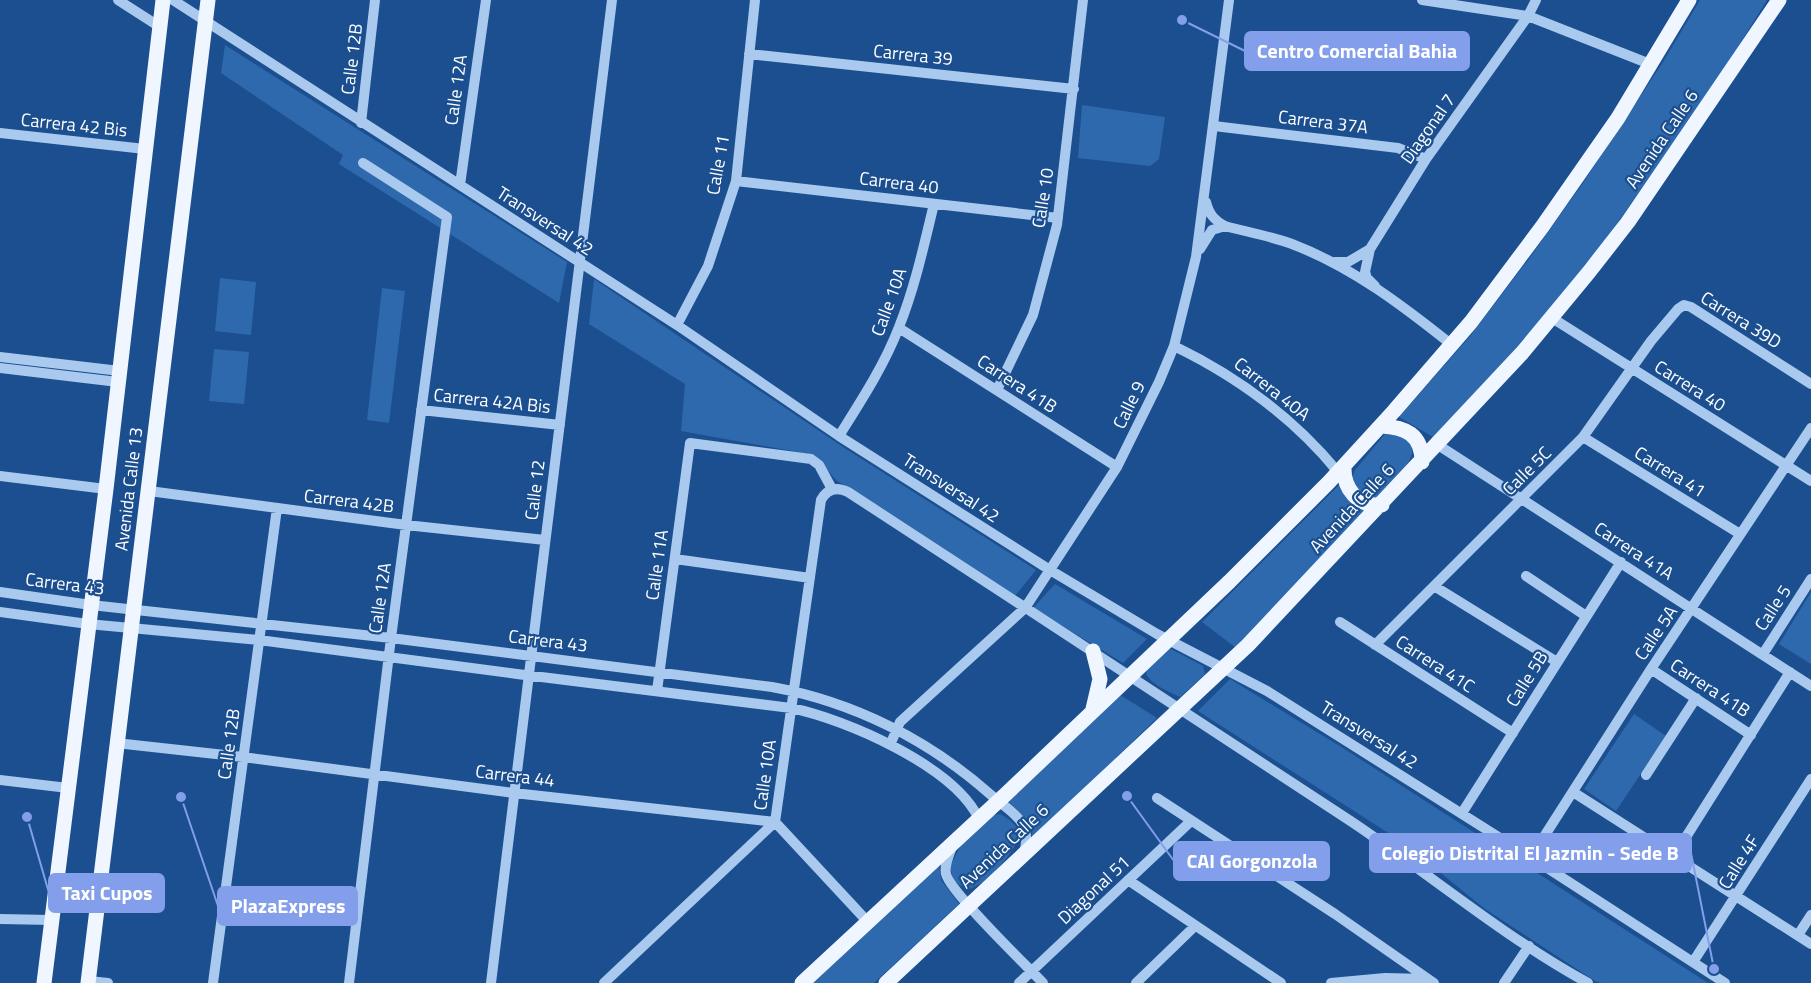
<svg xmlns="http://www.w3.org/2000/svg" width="1811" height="983" font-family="'Titillium Web',sans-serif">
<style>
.green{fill:#2e69ad}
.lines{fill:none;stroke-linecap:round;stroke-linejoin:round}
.minor{stroke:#a9c9ee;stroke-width:10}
.major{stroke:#f0f6ff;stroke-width:15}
.labels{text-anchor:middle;stroke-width:4.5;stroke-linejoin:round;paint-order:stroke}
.street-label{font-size:18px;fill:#fff;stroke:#1b4f8f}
.leader{fill:none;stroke:#839eea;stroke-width:2}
.callout-dot{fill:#839eea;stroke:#1b4f8f;stroke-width:2}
.callout{fill:#839eea;stroke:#839eea;stroke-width:2}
.callout-label{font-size:20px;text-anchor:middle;font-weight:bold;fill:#fff}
</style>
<rect width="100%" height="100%" fill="#1b4f8f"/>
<path class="green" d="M1700,0H1767L1726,66L1605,241L1512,354L1433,437L1399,417L1471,335L1531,256L1585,180L1663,62Z
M225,45L567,262L559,303L339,164L343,155L221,73Z
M1082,105L1165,117L1159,159L1150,166L1078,158Z
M220,278L256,282L251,335L215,331Z
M594,279L846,449L1036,570L1015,596L836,480L814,455L681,431L685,384L589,324Z
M382,288L405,291L389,423L367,420Z
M214,349L249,352L244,404L209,401Z
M1389,429C1398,433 1409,436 1412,446C1417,458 1387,496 1377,500C1374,501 1370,501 1367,502L1351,479L1355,470Z
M1339,485L1344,493L1368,509L1236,648L1202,622Z
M1055,584L1147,639L1123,663L1033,608Z
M1811,592V664L1779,644Z
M1169,648L1203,666L1205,674L1180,697C1168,691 1152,685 1146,674L1147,669Z
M1230,679L1343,748L1708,983H1601L1595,981L1485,909L1404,843L1198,711Z
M1117,693L1157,718L1032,839C1034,822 1019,812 1008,801Z
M1634,714L1666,736L1616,811L1584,789Z
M1000,814C1009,819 1021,826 1018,839C1017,848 994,873 987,880C982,883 976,886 970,889L959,885L953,879L950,866L961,845L990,816Z
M939,865L941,880L959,904L874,983H811Z"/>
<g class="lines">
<path class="minor" d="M118,0L160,27
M173,0L677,325L839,436L1050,570L1157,634L1267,691L1535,860L1725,983
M1422,0L1528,16L1650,64
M749,54L1074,89
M361,123L375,0
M1214,126L1398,148L1426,159
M0,133L145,149
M736,181L1058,218
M460,185L486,0
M1206,202C1209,214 1214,220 1225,226C1247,232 1270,236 1292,244C1352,267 1402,305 1452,345
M1200,249L1212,230L1225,226
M1335,262H1348L1370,249
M1375,286L1367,278L1365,272L1370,249L1426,159L1528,16L1536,0
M1552,318L1811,481
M677,325L708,266L736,181L755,0
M899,328L1117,467
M1174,346C1238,377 1293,417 1338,472
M0,357L120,371
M0,368L118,382
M997,390L1033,315L1057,225L1083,0
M421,410L560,425
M839,436C861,401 884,366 899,327C915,287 924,245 934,204
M1583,437L1740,534
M1438,445L1811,686
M0,476L106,489
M149,491L406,525L545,540
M675,559L810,578
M1526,576L1586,616
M1434,586L1557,662
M0,592L91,605L391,638L772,687C854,702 929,740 991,795C1013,814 1033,821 1024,853
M0,612L88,624L259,640L517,674L791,708C845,719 954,766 979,819
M1340,622L1513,733
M1375,645L1583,437L1651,341L1678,309L1684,305L1691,307L1811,384
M1763,654L1811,579
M1651,669L1751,735
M657,691L690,443L811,459L819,465L832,489
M116,743L243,757L514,793L775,822L867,921
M890,745L900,722L1025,608L1117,467L1159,382L1174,346L1196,257L1229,0
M1646,775L1696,698
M0,780L68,788
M1573,792L1811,944
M1157,798L1335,914L1434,983
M1462,813L1621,562
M952,847C949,855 944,865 946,874C950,892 1026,965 1043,983
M1674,856L1790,672
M1531,857L1651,669L1811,428
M1128,880L1281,983
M0,919L52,920
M1798,935L1811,915
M1693,962L1811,779
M89,981L108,983
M213,983L277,508
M349,983L391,638L447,217L363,163
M491,983L612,0
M604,983L775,822L821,500C827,489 836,486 848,492C1016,602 1185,711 1352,822C1431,875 1504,937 1588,983
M1019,983L1191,821
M1136,983L1195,926
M1331,983L1385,978L1427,979
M1504,983L1529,946"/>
<path class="major" d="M1381,426C1405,427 1422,434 1422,462
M1344,466C1343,489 1358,507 1382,505
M1093,651L1100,679L1093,709
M44,983L106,489L163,0
M88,983L208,0
M802,983L1006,794L1229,582L1329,482L1394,411L1471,322L1542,227L1618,118L1689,0
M886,983L1248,645L1522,353L1589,272L1628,222L1779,0"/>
</g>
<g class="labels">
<g class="street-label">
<text transform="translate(913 55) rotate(6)" y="6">Carrera 39</text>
<text transform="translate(352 59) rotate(-83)" y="6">Calle 12B</text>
<text transform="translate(456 90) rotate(-82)" y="6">Calle 12A</text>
<text transform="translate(1323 122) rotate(7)" y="6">Carrera 37A</text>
<text transform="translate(74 125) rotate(6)" y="6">Carrera 42 Bis</text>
<text transform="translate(1428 129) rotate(-55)" y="6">Diagonal 7</text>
<text transform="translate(1662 139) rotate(-56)" y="6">Avenida Calle 6</text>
<text transform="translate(718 165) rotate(-80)" y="6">Calle 11</text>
<text transform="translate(899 183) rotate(7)" y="6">Carrera 40</text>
<text transform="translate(1043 198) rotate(-81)" y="6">Calle 10</text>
<text transform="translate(545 221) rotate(33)" y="6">Transversal 42</text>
<text transform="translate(889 302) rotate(-70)" y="6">Calle 10A</text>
<text transform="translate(1741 320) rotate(32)" y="6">Carrera 39D</text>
<text transform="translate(1017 384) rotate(33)" y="6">Carrera 41B</text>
<text transform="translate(1690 386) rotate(32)" y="6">Carrera 40</text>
<text transform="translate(1272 389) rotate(38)" y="6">Carrera 40A</text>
<text transform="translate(492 401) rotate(6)" y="6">Carrera 42A Bis</text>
<text transform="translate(1129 405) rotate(-64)" y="6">Calle 9</text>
<text transform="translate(1527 471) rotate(-45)" y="6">Calle 5C</text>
<text transform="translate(1670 472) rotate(32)" y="6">Carrera 41</text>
<text transform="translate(951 488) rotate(33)" y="6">Transversal 42</text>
<text transform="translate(129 489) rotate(-83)" y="6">Avenida Calle 13</text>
<text transform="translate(535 490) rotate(-83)" y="6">Calle 12</text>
<text transform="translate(349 501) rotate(7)" y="6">Carrera 42B</text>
<text transform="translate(1352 508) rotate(-47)" y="6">Avenida Calle 6</text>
<text transform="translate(1634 551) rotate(33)" y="6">Carrera 41A</text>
<text transform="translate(657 565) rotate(-82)" y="6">Calle 11A</text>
<text transform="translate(65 584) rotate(7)" y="6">Carrera 43</text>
<text transform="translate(380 598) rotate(-82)" y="6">Calle 12A</text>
<text transform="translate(1773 608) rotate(-57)" y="6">Calle 5</text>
<text transform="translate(1656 633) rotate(-56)" y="6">Calle 5A</text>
<text transform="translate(548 641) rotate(7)" y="6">Carrera 43</text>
<text transform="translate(1435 664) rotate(33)" y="6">Carrera 41C</text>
<text transform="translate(1527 679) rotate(-58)" y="6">Calle 5B</text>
<text transform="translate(1710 688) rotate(33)" y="6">Carrera 41B</text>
<text transform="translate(1369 735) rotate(32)" y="6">Transversal 42</text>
<text transform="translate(229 744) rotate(-82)" y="6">Calle 12B</text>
<text transform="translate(765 775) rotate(-82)" y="6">Calle 10A</text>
<text transform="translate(515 776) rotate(7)" y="6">Carrera 44</text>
<text transform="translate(1004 846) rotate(-43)" y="6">Avenida Calle 6</text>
<text transform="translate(1739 862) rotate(-58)" y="6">Calle 4F</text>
<text transform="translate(1094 890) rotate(-43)" y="6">Diagonal 51</text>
</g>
</g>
<path class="leader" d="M1182 20L1245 51M1714 969L1691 853M1127 796L1174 861M27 817L49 893M181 797L218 906"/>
<g class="callout-dot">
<circle cx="1182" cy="20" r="6"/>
<circle cx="1714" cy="969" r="6"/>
<circle cx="1127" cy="796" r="6"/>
<circle cx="27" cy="817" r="6"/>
<circle cx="181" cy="797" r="6"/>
</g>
<g class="callout">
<rect x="1245" y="32" width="224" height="38" rx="6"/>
<rect x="1370" y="834" width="321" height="38" rx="6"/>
<rect x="1174" y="842" width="155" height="38" rx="6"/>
<rect x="49" y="874" width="115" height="38" rx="6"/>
<rect x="218" y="887" width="139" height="38" rx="6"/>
</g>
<g class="callout-label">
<text x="1357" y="58">Centro Comercial Bahia</text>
<text x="1530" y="860">Colegio Distrital El Jazmin - Sede B</text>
<text x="1252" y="868">CAI Gorgonzola</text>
<text x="107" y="900">Taxi Cupos</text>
<text x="288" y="913">PlazaExpress</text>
</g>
</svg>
